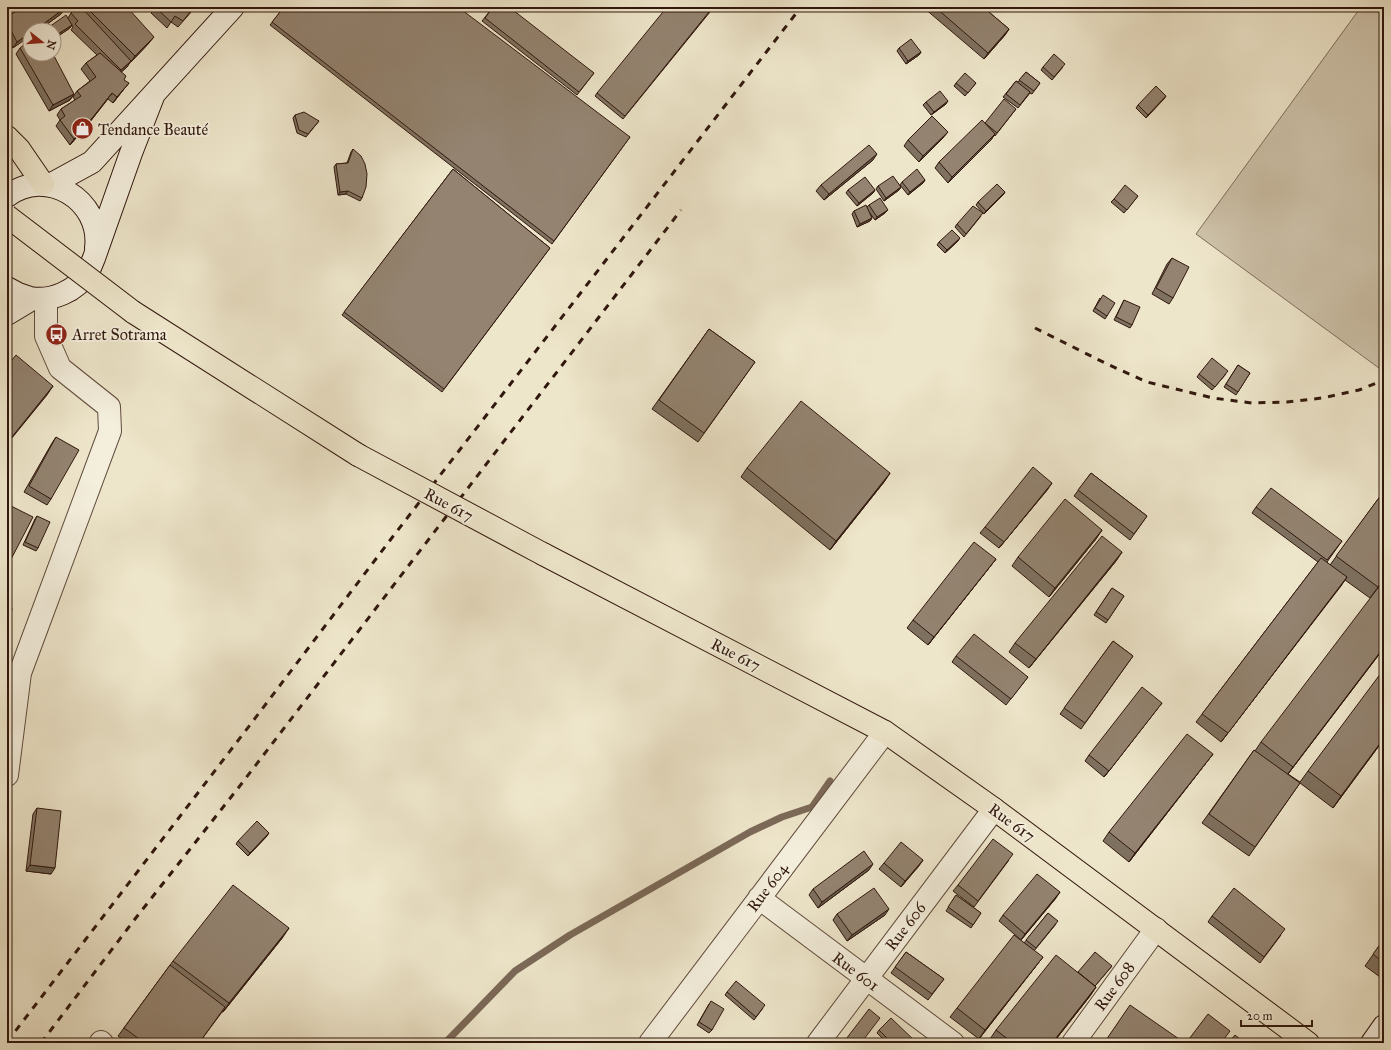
<svg xmlns="http://www.w3.org/2000/svg" width="1391" height="1050" font-family="'IM FELL Great Primer',serif">
<style>
.green{fill:#cec3ab;stroke:#7f6d5c}
.lines{fill:none;stroke-linecap:round;stroke-linejoin:round}
.stream{stroke:#7b6958;stroke-width:7}
.street-casing{stroke:#604b3c;stroke-width:24}
.secondary-casing{stroke:#30170d;stroke-width:24}
.highway-casing{stroke:#30170d;stroke-width:24}
.street{stroke:#f4efdd;stroke-width:22}
.secondary{stroke:#f4efdd;stroke-width:22}
.highway{stroke:#eee6cb;stroke-width:22}
.rail{stroke:#30170d;stroke-width:3;stroke-dasharray:7 7;stroke-linecap:butt}
.highway-bridge-casing{stroke:#30170d;stroke-width:24;stroke-linecap:butt}
.highway-bridge{stroke:#eee6cb;stroke-width:22}
.wall{fill:#7e7160;stroke:#30170d}
.shaded-wall{fill:#675c4e;stroke:#30170d}
.building{fill:#938370;stroke:#30170d}
.labels{text-anchor:middle;stroke-width:4;stroke-linejoin:round;paint-order:stroke}
.poi-label{font-size:16px;fill:#30170d;stroke:#f4efdd;text-anchor:start}
.street-label{font-size:16px;fill:#30170d;stroke:#f4efdd}
</style>
<rect width="100%" height="100%" fill="#eee6cb"/>
<filter id="stains"><feTurbulence type="fractalNoise" baseFrequency=".005" numOctaves="4"/><feColorMatrix values="0 0 0 0 .2 0 0 0 0 .09 0 0 0 0 .02 0 0 0 .5 -.17"/></filter>
<radialGradient id="worn" r=".72"><stop offset=".6" stop-color="#630" stop-opacity="0"/><stop offset="1" stop-color="#630" stop-opacity=".3"/></radialGradient>
<path class="green" d="M1361,7H1384L1383,371L1196,234Z"/>
<g class="lines">
<path class="stream" d="M445,1043L515,971L570,935L750,832L782,817L812,807L830,781"/>
<defs>
<path id="street" d="M7,775L20,673L110,431L109,407L60,368L46,336V299
M759,898L953,1043
M101,1042L102,1043
M650,1043L885,732
M818,1043L994,809
M1073,1043L1156,929"/>
<path id="secondary" d="M50,185L92,162L233,7
M7,196C46,166 102,200 96,248
M7,288C15,293 22,296 30,298C51,302 77,291 88,272C90,268 92,263 94,258L131,153L154,94
M7,314L32,299
M1372,1043L1384,1026"/>
<path id="highway" d="M7,137L19,149L43,184
M133,312L358,455
M543,554L885,732L994,809L1308,1043"/>
</defs>
<use href="#street" class="street-casing"/>
<use href="#secondary" class="secondary-casing"/>
<use href="#highway" class="highway-casing"/>
<use href="#street" class="street"/>
<use href="#secondary" class="secondary"/>
<use href="#highway" class="highway"/>
<path class="rail" d="M1035,328L1107,364L1147,382L1213,398L1252,403L1287,402L1322,398L1359,390L1384,380
M7,1042L253,721L391,539L801,7
M41,1043L135,919L239,787L681,210"/>
<defs>
<path id="highway-bridge" d="M7,216L133,312
M358,455L543,554"/>
</defs>
<use href="#highway-bridge" class="highway-bridge-casing"/>
<use href="#highway-bridge" class="highway-bridge"/>
</g>
<path class="wall" d="M155,7L192,11L178,27L171,22L167,28L151,13Z
M284,7L630,137L552,244L270,25Z
M493,7L594,73L577,95L482,21Z
M714,7L623,119L595,96L597,93Z
M925,7H983L1009,29L1005,35L984,59L924,8Z
M65,8L61,14L39,30H30L13,48L7,37V17Z
M87,8L149,43L131,62H130L127,67L121,72L124,80V89L113,103L108,99L89,123L70,145L56,126L60,120L57,115L61,109L75,100L73,97L77,91L90,81L81,69L86,63L97,55L71,30L73,27L72,25L70,28L55,38L54,41V30H43L68,18L71,13L85,11Z
M20,48L74,94L70,100L49,111L16,54Z
M899,48L921,52L919,55L906,64L897,51Z
M1043,67H1063L1052,80L1041,70Z
M1026,72L1040,83L1032,94L1030,93L1018,108L1003,97L1016,81L1018,82Z
M956,83H976L965,96L954,86Z
M1166,96L1146,118L1136,108L1138,105Z
M926,102L946,104L931,115L923,105Z
M1016,109L995,136L994,135L991,140L948,183L935,168L939,162L985,123Z
M295,115L319,121L306,137L297,133L293,118Z
M943,138L919,162L904,146L908,140Z
M353,149L362,198L360,201L346,194L338,195L334,167L336,164L347,163L351,152Z
M873,160L824,200L816,191L821,185Z
M453,169L550,248L442,392L342,315Z
M925,180L923,183L908,195L900,185L902,182Z
M878,186L901,187L899,190L884,201L876,189Z
M848,190H875L873,193L857,206L846,193Z
M1005,192L1003,195L984,214L976,205L978,202Z
M1138,196L1124,213L1111,202L1114,199Z
M869,205L888,210L885,213L875,220L869,212L872,218L870,221L857,227L852,214L854,211L867,207Z
M981,216L964,237L955,227L957,224Z
M958,241L945,253L937,245L939,242Z
M1172,258L1173,298L1169,304L1152,294L1167,264Z
M1100,298L1107,316L1105,319L1093,311Z
M1124,300L1132,325L1130,328L1114,320Z
M709,329L755,362L698,442L652,409Z
M1238,365L1250,373L1236,395L1224,387Z
M1199,374H1226L1212,390L1197,377Z
M56,437L51,499L47,505L24,492L52,443Z
M747,468L890,473L884,482L830,550L741,477Z
M1091,473L1147,516L1130,540L1074,496Z
M1048,489L999,548L980,533L985,527Z
M1384,491V579L1370,598L1345,580L1221,742L1196,722L1318,562L1252,513L1256,507L1342,541L1327,562L1330,565Z
M37,516L38,548L36,551L23,545L35,519Z
M1102,530L1096,539L1049,597L1012,566L1018,557Z
M1122,552L1116,561L1029,668L1009,652L1015,643Z
M996,559L989,568L928,645L907,628L913,620Z
M1112,588L1124,596L1106,623L1094,615Z
M1113,641L1133,656L1081,729L1060,714Z
M1384,648L1288,774L1300,782L1308,771L1384,739L1333,808L1300,783L1249,856L1202,823L1254,750L1255,751L1261,742Z
M956,656L1028,677L1006,705L952,662Z
M1157,709L1104,777L1085,761L1089,755Z
M1213,754L1129,862L1103,841L1109,832Z
M37,808L51,874L26,871L33,814Z
M267,836L248,856L236,844L238,841Z
M923,860L901,887L879,869L884,863Z
M1009,860L974,907L953,891L958,885Z
M869,870L818,908L809,895L813,889Z
M956,895L981,913L971,928L946,911Z
M1056,898L1021,940L999,921L1003,915Z
M1048,913L1056,924L1034,951L1036,966L979,1039L950,1017L957,1008L1024,943Z
M837,914L885,915L847,941L833,920Z
M1212,916L1281,935L1260,963L1208,922Z
M283,937L223,1012H222L199,1043H127L118,1036L173,961Z
M1384,939V980L1365,966Z
M906,952L944,979L928,1000L891,973Z
M1112,966L1095,986L1096,987L1090,996L1053,1043H995L990,1039L996,1030L1078,972Z
M727,992L763,1008L754,1020L725,995Z
M709,1004L712,1030L709,1033L697,1025Z
M879,1030L917,1043H887L877,1033Z"/>
<path class="shaded-wall" d="M11,7H15L7,11V9Z
M65,8L61,14L39,30H35Z
M72,25L70,28L54,39L55,36Z
M1009,29L1005,35L984,59L988,53Z
M30,33V36L13,48L17,42Z
M154,37L149,43L131,62L135,56Z
M921,52L919,55L906,64L908,61Z
M131,61L127,67L117,76L121,70Z
M129,83L124,89L113,103L117,97Z
M112,93L89,123L70,145L74,139Z
M74,94L70,100L49,111L53,105Z
M1166,96L1164,99L1146,118L1148,115Z
M948,101L946,104L931,115L934,112Z
M948,132L943,138L919,162L923,156Z
M995,134L991,140L948,183L952,177Z
M877,154L873,160L824,200L829,194Z
M925,180L923,183L908,195L910,192Z
M901,187L899,190L884,201L886,198Z
M875,190L873,193L857,206L859,203Z
M348,191L346,194L338,195L340,192Z
M1005,192L1003,195L984,214L986,211Z
M888,210L885,213L875,220L877,217Z
M872,218L870,221L857,227L860,224Z
M960,238L958,241L945,253L947,250Z
M53,386L47,395L7,444V443Z
M890,473L884,482L830,550L836,541Z
M1052,483L1048,489L999,548L1004,542Z
M1102,530L1096,539L1049,597L1055,588Z
M1122,552L1116,561L1029,668L1036,659Z
M996,559L989,568L928,645L934,637Z
M1347,577L1341,586L1221,742L1228,733Z
M1384,647V648L1285,778L1293,767Z
M1162,703L1157,709L1104,777L1109,771Z
M1384,738V739L1333,808L1341,796Z
M1213,754L1129,862L1135,853Z
M269,833L267,836L248,856L250,853Z
M923,860L919,866L901,887L905,881Z
M873,864L869,870L818,908L822,902Z
M30,865L55,868L51,874L26,871Z
M1060,892L1056,898L1021,940L1025,934Z
M889,909L885,915L847,941L852,935Z
M289,928L283,937L223,1012L229,1003Z
M1043,957L1036,966L979,1039L985,1030Z
M1096,987L1090,996L1053,1043H1052Z"/>
<path class="building" d="M23,7H65V8L35,30H30V33L17,42L7,23V17Z
M77,7H81L131,61L121,70L75,24L78,21L71,13Z
M88,7H113L114,8L115,7H127L154,37L135,56L87,8Z
M155,7H194L183,21L175,16L171,22Z
M284,7H458L630,137L554,241L272,22Z
M493,7H509L594,73L579,92L485,18Z
M667,7H713L625,116L597,93Z
M935,7H983L1009,29L988,53Z
M66,15L72,25L55,36L54,34V30H51L49,27Z
M48,26L50,30H43Z
M911,39L921,52L908,61L899,48Z
M30,40V54H53L74,94L53,105L20,48Z
M100,53L126,76L124,80L129,83L117,97L112,93L93,117L74,139L60,120L65,116L61,109L81,96L77,91L96,77L86,63Z
M1054,54L1065,64L1054,77L1043,67Z
M1026,72L1040,83L1034,91L1019,80Z
M965,73L976,83L968,93L956,83Z
M1016,81L1030,92L1020,105L1006,94Z
M1156,86L1166,96L1148,115L1138,105Z
M940,91L948,101L934,112L926,102Z
M1004,99L1016,109L997,133L985,123Z
M304,112L319,121L308,134L299,130L295,115Z
M932,116L948,132L923,156L908,140Z
M982,120L995,134L952,177L939,162Z
M869,145L877,154L829,194L821,185Z
M353,149L361,156L365,164L367,174L366,187L362,198L348,191L340,192L336,164L348,163Z
M453,169L550,248L444,389L344,312Z
M917,169L925,180L910,192L902,182Z
M893,176L901,187L886,198L878,186Z
M865,177L875,190L859,203L848,190Z
M997,184L1005,192L986,211L978,202Z
M1125,185L1138,196L1127,210L1114,199Z
M880,198L888,210L877,217L869,205Z
M866,205L872,218L860,224L854,211Z
M973,206L983,213L966,234L957,224Z
M952,230L960,238L947,250L939,242Z
M1172,258L1189,267L1173,298L1156,288Z
M1103,295L1115,303L1107,316L1095,308Z
M1124,300L1140,307L1132,325L1116,317Z
M709,329L755,362L704,433L659,400Z
M16,355L53,386L7,443V366Z
M1212,358L1228,371L1215,387L1199,374Z
M1238,365L1250,373L1238,392L1226,384Z
M801,401L890,473L836,541L747,468Z
M56,437L79,450L51,499L29,486Z
M1033,467L1052,483L1004,542L985,527Z
M1091,473L1147,516L1134,534L1078,490Z
M1271,488L1342,541L1327,560L1256,507Z
M1384,491V578L1378,587L1336,556Z
M1065,499L1102,530L1055,588L1018,557Z
M7,504L33,517L7,567Z
M37,516L50,522L38,548L25,542Z
M1102,536L1122,552L1036,659L1015,643Z
M974,542L996,559L934,637L913,620Z
M1321,558L1347,577L1228,733L1202,714Z
M1384,580V647L1293,767L1261,742Z
M1112,588L1124,596L1108,620L1096,612Z
M7,607L12,608L7,639Z
M974,634L1028,677L1011,699L956,656Z
M1113,641L1133,656L1085,723L1064,708Z
M1384,669V738L1341,796L1308,771Z
M1142,687L1162,703L1109,771L1089,755Z
M1187,734L1213,754L1135,853L1109,832Z
M1254,750L1300,783L1255,847L1209,814Z
M37,808L61,811L55,868L30,865Z
M257,821L269,833L250,853L238,841Z
M993,839L1013,854L978,901L958,885Z
M901,842L923,860L905,881L884,863Z
M864,851L873,864L822,902L813,889Z
M1037,874L1060,892L1025,934L1003,915Z
M233,885L289,928L229,1003L173,961Z
M874,888L889,909L852,935L837,914Z
M1234,888L1285,929L1264,957L1212,916Z
M956,895L981,913L973,925L948,907Z
M1048,913L1058,921L1036,948L1026,940Z
M1014,935L1043,957L985,1030L957,1008Z
M1384,939V963L1373,954Z
M906,952L944,979L932,994L895,967Z
M1095,952L1112,966L1095,986L1078,972Z
M1056,955L1096,987L1052,1043H1013L996,1030Z
M170,965L225,1007L199,1043H145L124,1028Z
M736,981L765,1005L756,1017L727,992Z
M711,1001L724,1009L712,1030L699,1022Z
M1130,1005L1179,1039L1176,1043H1104Z
M869,1009L880,1018L861,1043H843Z
M1208,1014L1230,1031L1221,1043H1186Z
M891,1018L917,1043H892L879,1030Z
M1235,1035L1245,1043H1228Z"/>
<defs>
<symbol id="shop-disc" viewBox="-11 -11 22 22"><circle r="9.5" fill="#8f2418" stroke="#f4efdd"/><path d="M-5-2.5h2.3a2.7 3.5 0 0 1 5.4 0H5L5.5 6h-11ZM-1.5-2.5h3a1.5 2.3 0 0 0-3 0Z" fill="#fff"/></symbol>
<symbol id="bus-disc" viewBox="-11 -11 22 22"><circle r="9.5" fill="#8f2418" stroke="#f4efdd"/><path d="M-5-6H5V4H4V6H2V4H-2V6H-4V4H-5ZM-3.5-4V0h7V-4ZM-3.5 1.2v1.5H-2V1.2ZM2 1.2v1.5H3.5V1.2Z" fill="#fff"/></symbol>
</defs>
<g fill-rule="evenodd">
<use href="#shop-disc" x="70" y="116" width="25" height="25"/>
<use href="#bus-disc" x="44" y="322" width="25" height="25"/>
</g>
<g class="labels">
<g class="poi-label">
<text x="98" y="135">Tendance Beauté</text>
<text x="72" y="340">Arret Sotrama</text>
</g>
<g class="street-label">
<text transform="translate(449 504) rotate(28)" y="6">Rue 617</text>
<text transform="translate(736 654) rotate(27)" y="6">Rue 617</text>
<text transform="translate(1012 822) rotate(36)" y="6">Rue 617</text>
<text transform="translate(767 887) rotate(-53)" y="6">Rue 604</text>
<text transform="translate(905 926) rotate(-53)" y="6">Rue 606</text>
<text transform="translate(856 971) rotate(37)" y="6">Rue 601</text>
<text transform="translate(1114 986) rotate(-54)" y="6">Rue 608</text>
</g>
</g>
<rect width="1391" height="1050" fill="none" stroke="#eee6cb" stroke-width="24"/>
<rect x="8" y="8" width="1375" height="1034" fill="none" stroke="#30170d" stroke-width="2"/>
<rect x="12" y="12" width="1367" height="1026" fill="none" stroke="#30170d"/>
<g transform="translate(42 42) rotate(107)"><circle r="19" fill="#f4efdd" stroke="#a6998a"/>
<path d="M0-3L7 15L0 10L-7 15Z" fill="#8f2418"/>
<text y="-6" font-size="11" font-weight="bold" text-anchor="middle" fill="#30170d">N</text>
</g>
<path d="M1241 1020v6h71v-6" fill="none" stroke="#30170d" stroke-width="2"/>
<text x="1247" y="1020" font-size="12" fill="#30170d" stroke="#f4efdd" stroke-width="3" paint-order="stroke">20 m</text>
<rect width="100%" height="100%" filter="url(#stains)"/>
<rect width="100%" height="100%" fill="url(#worn)"/>
</svg>
